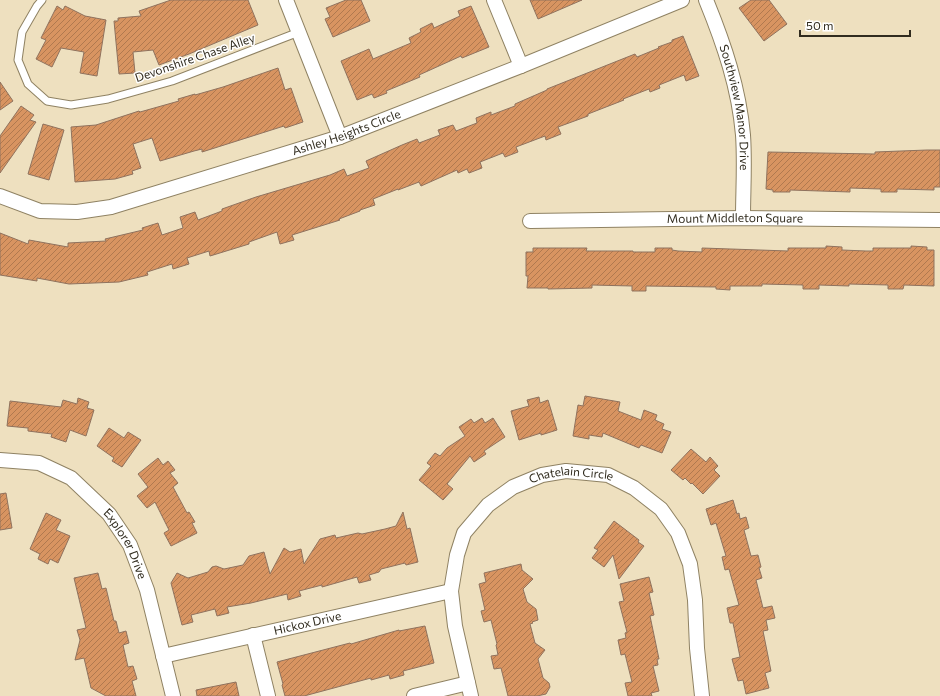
<svg xmlns="http://www.w3.org/2000/svg" width="940" height="696" font-family="Commissioner,sans-serif">
<style>
.building{fill:url(#building-hatch);stroke:#8f725e}
.lines{fill:none;stroke-linecap:round;stroke-linejoin:round}
.lane-casing{stroke:#8f8263;stroke-width:9}
.street-casing{stroke:#8f8263;stroke-width:16}
.lane{stroke:#fff;stroke-width:7}
.street{stroke:#fff;stroke-width:14}
.labels{text-anchor:middle;stroke-width:3;stroke-linejoin:round;paint-order:stroke}
.street-label{font-size:12px;fill:#312c1f;stroke:#fff}
</style>
<defs>
<pattern id="building-hatch" width="6" height="6" patternUnits="userSpaceOnUse"><rect width="6" height="6" fill="#d89461"/><path d="M-1 1l2-2M0 6l6-6M5 7l2-2" fill="none" stroke="#b0794f"/></pattern>
</defs>
<rect width="100%" height="100%" fill="#eee0bf"/>
<path class="building" d="M171,0H248L258,25L189,54L159,65L153,50L133,52L135,73L119,74L114,21H118V18L141,16L139,11Z
M346,0H361L370,21L333,37L325,19L330,17L326,8Z
M530,0H582L538,19Z
M751,0H769L787,24L764,41L739,8Z
M57,6L63,10L65,6L85,16L106,20L97,76L80,73L84,52L61,48L52,67L36,59L46,40L41,38Z
M471,6L489,47L462,58L461,56L419,75L420,77L386,91L387,93L374,98L372,94L357,100L341,61L369,49L373,59L411,43L409,38L421,32L420,29L432,23L434,28L460,16L458,11Z
M683,36L699,76L686,81L684,75L659,85L660,88L650,92L649,89L623,99L624,100L588,114V116L558,127L561,134L546,140L545,136L516,147L518,152L505,157L503,153L480,162L482,168L469,173L467,169L458,173L457,170L421,186L419,182L398,190V189L373,199L375,205L360,210V211L339,219L340,220L292,235L294,240L280,244L277,232L249,242V244L210,256L209,251L187,258L189,264L173,269L172,264L147,272L148,275L119,282L69,284L37,278V281L0,275V233L28,244L29,240L68,247V243L106,241L105,239L143,230L142,228L158,223L162,235L183,228L180,217L195,212L198,220L222,211V209L256,197L330,175L344,169L347,176L369,168L366,161L402,145L417,139L419,143L440,135L438,130L453,125L456,131L477,123L476,118L491,112V115L515,106V104L547,90V89L635,54L637,57L659,48L658,47L672,42V40Z
M278,68L285,90L291,88L303,122L285,128L284,126L202,152V149L194,151L160,161L152,138L133,144L141,168L132,171L133,174L115,179L75,182L71,127L96,125L139,111L140,112L179,101L178,99L195,94V95L223,87Z
M0,82L13,101L0,110Z
M21,106L34,115L30,120L36,122L0,173V136Z
M43,124L64,130L49,180L28,174Z
M927,150H940V187H934V190L897,189V192H881V189L850,188V192L790,190V192H773V190L766,189L768,152L875,154V152Z
M826,246L842,247V250L866,251H873V248H911V246L927,247V250H934V286L904,285L903,289H888V285L849,284V286L819,285V289H803V285L762,284V286H730V290L716,289V287L646,286V291H632V286L592,285V288L548,289V288H527L528,276H526V252H533V248H587L586,251H633V252H655V248H672V250L678,251L702,252V248L788,251V248H826Z
M585,396L620,402L618,411L641,420L644,410L657,415L655,420L664,424L662,429L671,432L662,453L641,445L639,448L603,433L602,437L589,435V439L573,436L578,405L583,406Z
M539,397L540,403L548,400L557,430L541,435V433L519,440L511,411L529,406L527,400Z
M78,398L89,402L87,408L94,410L86,436L70,430L66,442L51,437L52,434L28,431V428L7,426L10,401L61,407L63,400L77,404Z
M482,418L485,423L493,418L505,437L484,451L486,454L474,462L470,456L447,484L453,489L443,500L419,480L431,466L427,463L435,453L440,456L447,448L465,436L459,427L471,419L474,423Z
M109,428L124,438L128,432L141,440L122,467L112,461L114,458L97,446Z
M691,449L706,462L710,457L718,466L714,470L720,476L703,494L692,483L691,484L685,478L683,480L671,470Z
M158,458L163,465L168,461L175,470L170,473L178,483L173,487L187,513L189,512L195,522L192,523L197,533L171,546L164,533L169,530L155,502L147,508L137,496L148,487L138,474Z
M6,493L12,528L0,530V494Z
M733,500L737,514L739,513L740,519L746,517L749,528L744,530L751,556L758,555L761,567L759,568L762,578L756,580L763,608L772,606L775,618L766,620L768,630L763,631L771,671L765,673L769,688L746,694L743,680L738,681L732,659L740,657L733,623H730L727,608L739,605L729,569L725,570L722,557L726,556L716,523L711,525L706,509Z
M403,512L407,529L410,528L418,562L406,565L405,563L381,569L379,572L369,575L371,580L359,583L357,577L322,587V585L299,591L301,596L288,600L287,594L251,603L227,607L229,613L217,616L215,609L191,615L193,622L182,625L171,583L177,573L188,578L208,572L212,567L216,566L224,569L243,565L249,556L264,552L270,574L284,548L290,552L301,549L304,564L320,539L335,535L336,538L358,533L362,534L385,529L396,526Z
M46,513L61,520L56,530L70,536L58,563L50,559L48,564L38,559L40,554L30,549Z
M614,521L639,540L638,542L644,546L619,579L613,555L604,567L592,558L598,550L594,548Z
M521,564L522,570L533,579L523,589L527,602L536,609L538,620L532,622L533,623L530,624L535,643L545,650L538,659L543,678L549,683L550,687L546,694L537,696H508L501,668L494,669L491,656L498,655L496,645L497,644L491,620L484,622L481,611L485,610L479,584L486,582L484,573Z
M98,573L102,589L106,588L114,621H116L119,633L126,631L129,643L123,645L128,667L133,666L137,679L132,681L136,696H106L91,688L84,658L75,660L80,640L77,630L86,628L74,578Z
M649,577L653,592L649,593L654,615L650,616L659,659H657L658,665L653,666L659,691L651,693L652,696H628L625,683L632,682L625,654L621,655L618,640L626,638L625,633L627,632L619,602L624,601L620,584Z
M425,626L434,663L403,671L404,675L390,679L389,675L371,680V678L304,696H285L282,685L283,684L277,662L350,643L351,644L399,630V631Z
M236,682L239,696H197L196,690Z"/>
<g class="lines">
<defs>
<path id="lane" d="M42,0L37,6L22,32L18,60L28,84L47,101L71,105L108,99L172,81L299,32"/>
<g id="street">
<path d="M286,0L340,137"/>
<path d="M494,0L521,66"/>
<path id="s1" d="M706,0C724,44 739,88 743,135C745,163 743,191 743,218"/>
<path id="s2" d="M0,196L40,211L77,212L111,207L340,137L521,66L682,0"/>
<path id="s3" d="M530,221L743,218L939,220"/>
<path id="s4" d="M0,460L39,463L71,478L109,514L130,545L147,590L173,696"/>
<path d="M253,635L268,696"/>
<path id="s5" d="M163,656L451,591"/>
<path d="M414,696L468,683"/>
<path id="s6" d="M471,696L455,626L451,591L457,555L464,533L488,505L513,487L542,475L566,471L608,475L634,488L661,509L678,533L690,564L695,600L697,648L702,696"/>
</g>
</defs>
<use href="#lane" class="lane-casing"/>
<use href="#street" class="street-casing"/>
<use href="#lane" class="lane"/>
<use href="#street" class="street"/>
</g>
<g class="labels">
<g class="street-label">
<text transform="translate(195 58) rotate(-19)" y="4">Devonshire Chase Alley</text>
<text dy="4" stroke="none"><textPath href="#s1" startOffset="112">Southview Manor Drive</textPath></text>
<text dy="4" stroke="none"><textPath href="#s2" startOffset="361">Ashley Heights Circle</textPath></text>
<text dy="4" stroke="none"><textPath href="#s3" startOffset="205">Mount Middleton Square</textPath></text>
<text dy="4" stroke="none"><textPath href="#s6" startOffset="295">Chatelain Circle</textPath></text>
<text dy="4" stroke="none"><textPath href="#s4" startOffset="161">Explorer Drive</textPath></text>
<text dy="4" stroke="none"><textPath href="#s5" startOffset="148">Hickox Drive</textPath></text>
</g>
</g>
<path d="M800 30v6h110v-6" fill="none" stroke="#312c1f" stroke-width="2"/>
<text x="806" y="30" font-size="12" fill="#312c1f" stroke="#ffffff" stroke-width="3" paint-order="stroke">50 m</text>
</svg>
